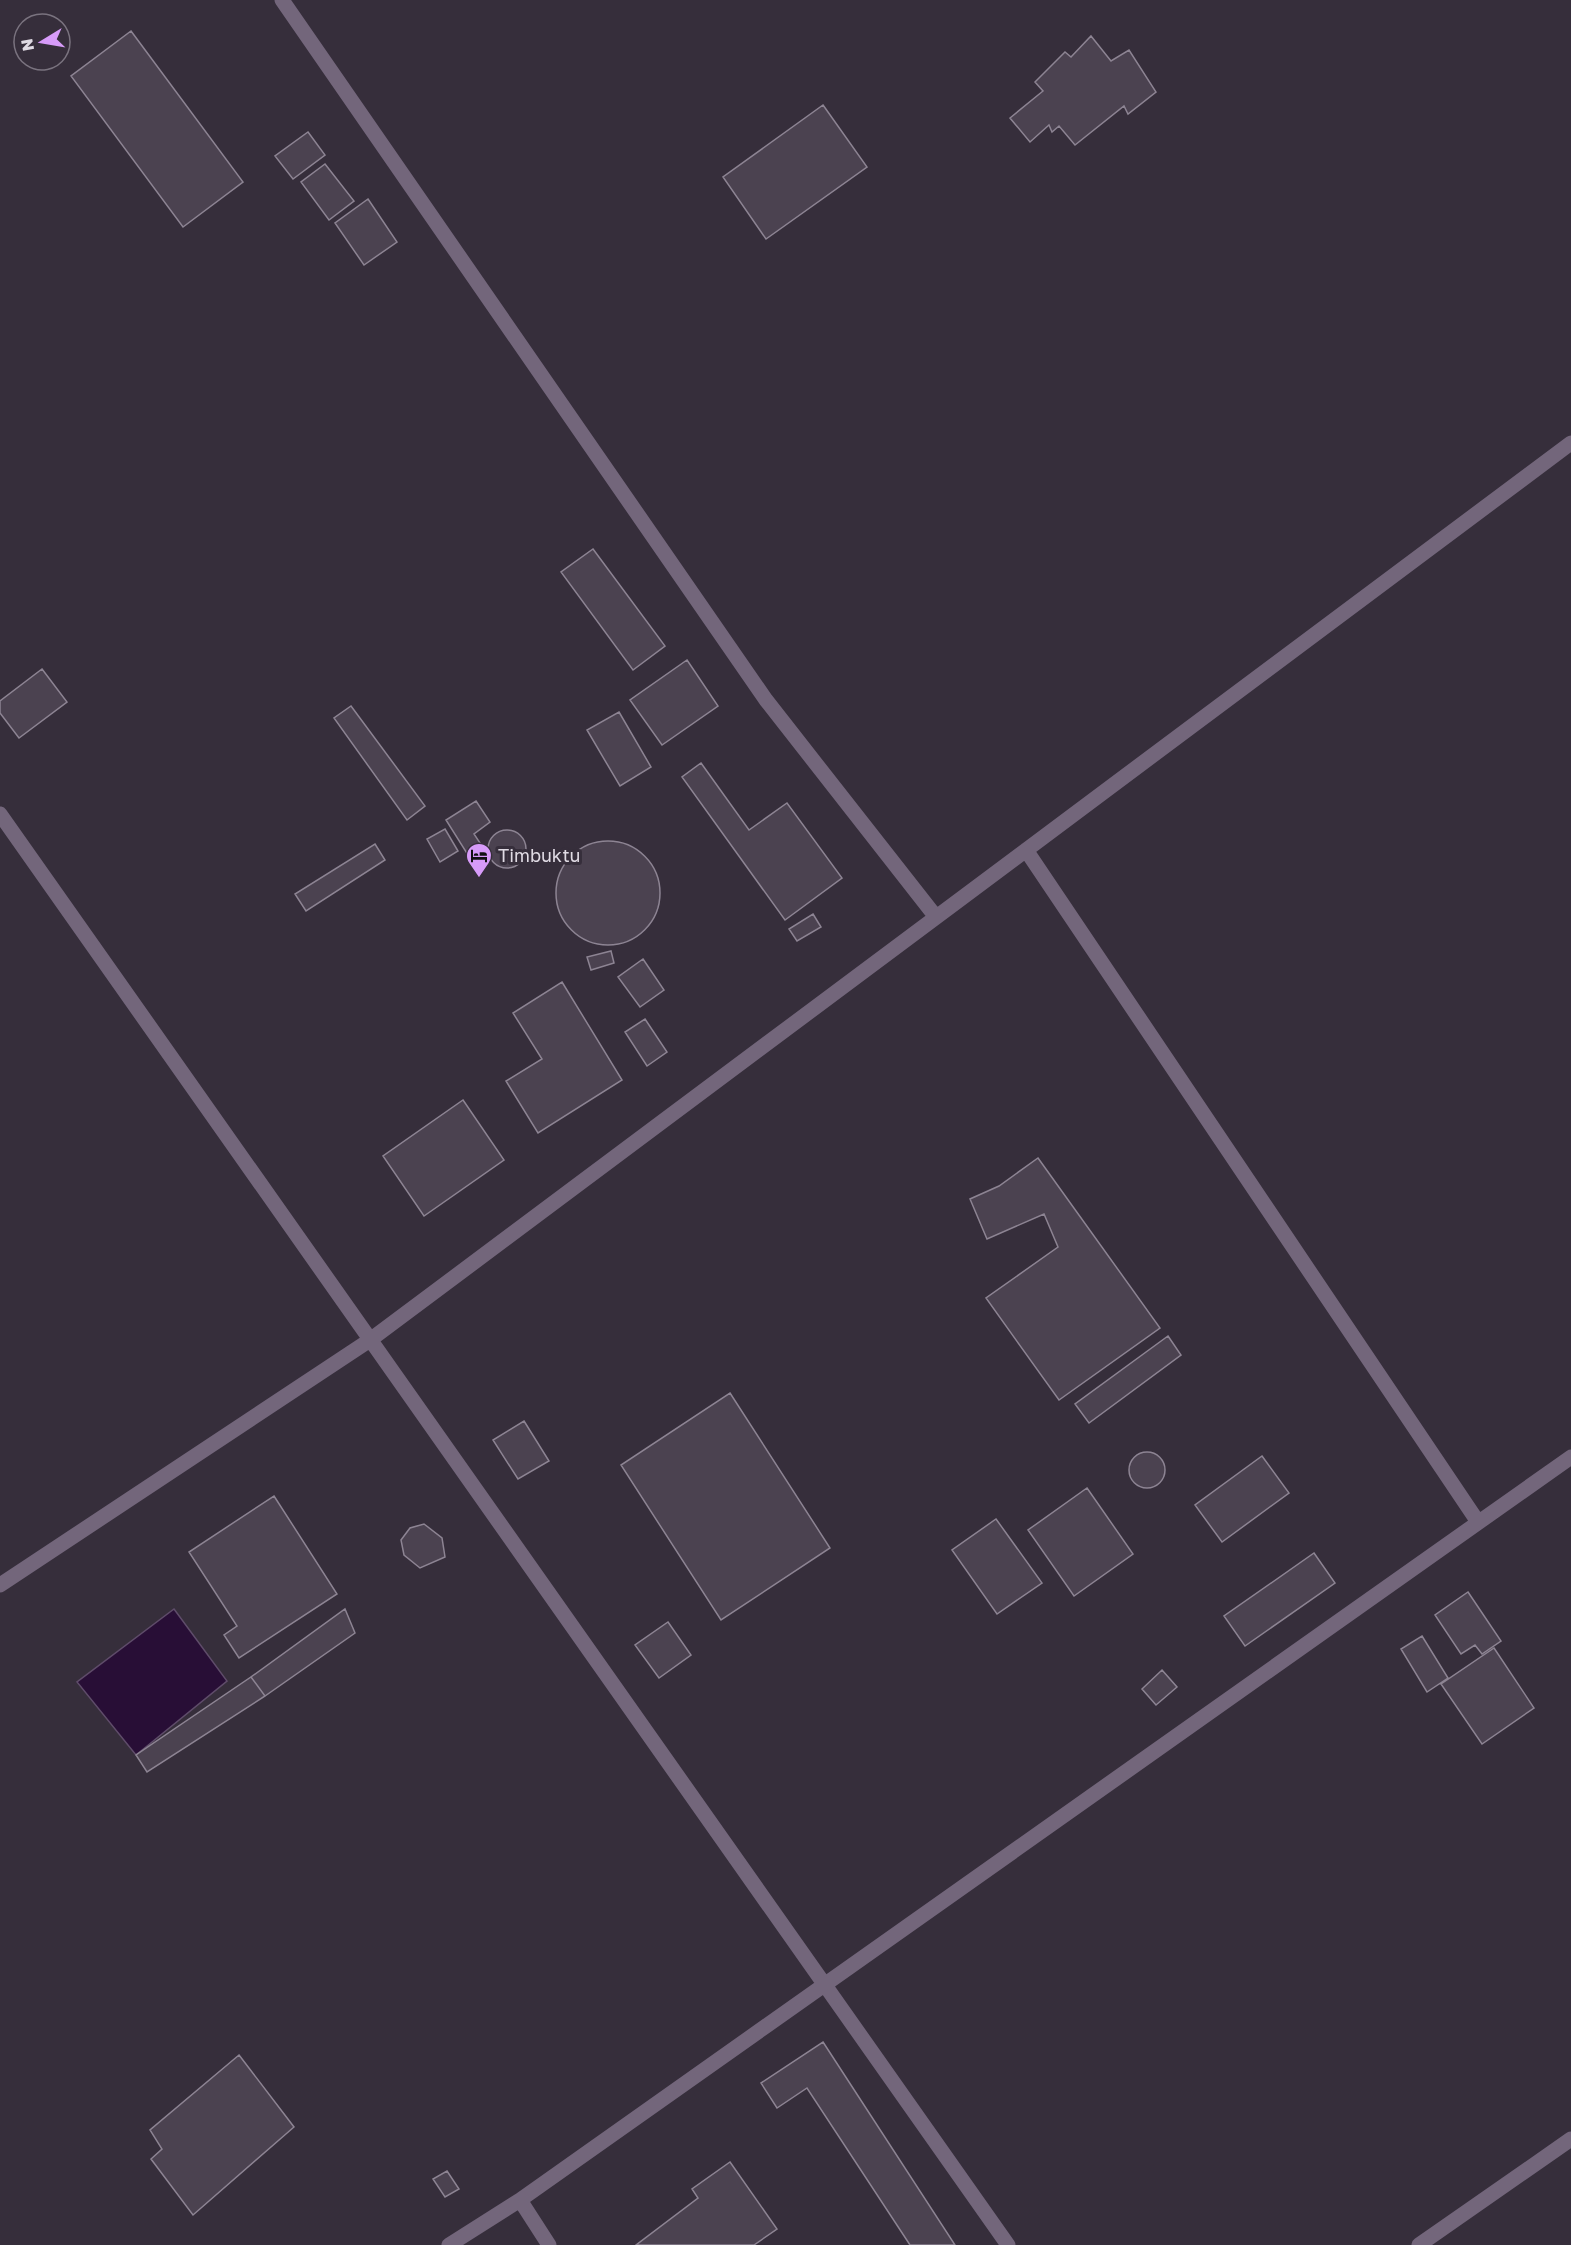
<svg xmlns="http://www.w3.org/2000/svg" width="1571" height="2245" font-family="'Golos Text',sans-serif">
<style>
.water{fill:#280e36;stroke:#5f4c6a;stroke-width:1.5}
.building{fill:#4b4250;stroke:#8d8493;stroke-width:1.5}
.lines{fill:none;stroke-linecap:round;stroke-linejoin:round}
.minor{stroke:#73667b;stroke-width:15}
.labels{text-anchor:middle;stroke-width:6;stroke-linejoin:round;paint-order:stroke}
.poi-label{font-size:18px;fill:#e0dbe4;stroke:#362e3b;text-anchor:start}
</style>
<rect width="100%" height="100%" fill="#362e3b"/>
<path class="water" d="M174,1609L227,1681L136,1755L77,1682Z"/>
<path class="building" d="M131,31L243,182L183,227L71,76Z
M1091,36L1111,61L1129,50L1156,92L1128,114L1124,106L1075,145L1059,126L1052,132L1049,125L1030,142L1010,118L1043,91L1035,82L1065,52L1071,57Z
M823,105L867,167L766,239L723,177Z
M308,132L325,155L293,179L275,156Z
M325,164L354,201L329,220L301,182Z
M368,199L397,242L364,265L335,223Z
M593,549L665,646L633,670L561,572Z
M687,660L718,706L662,745L630,700Z
M42,669L67,702L19,738L0,713V701Z
M351,706L425,806L407,820L334,718Z
M619,712L651,767L620,786L587,730Z
M701,763L749,830L787,803L842,878L785,920L682,777Z
M476,801L490,822L474,834L482,846L468,855L446,820Z
M445,829L458,851L440,862L427,839Z
M488 849a19 19 0 1 1 38 0a19 19 0 1 1-38 0Z
M556 893a52 52 0 1 1 104 0a52 52 0 1 1-104 0Z
M375,844L385,860L306,911L295,894Z
M813,914L821,927L797,941L789,929Z
M611,951L614,963L591,970L587,957Z
M643,959L664,990L640,1007L618,977Z
M562,982L622,1080L538,1133L506,1081L542,1059L513,1013Z
M645,1019L667,1052L647,1066L625,1032Z
M463,1100L504,1160L424,1216L383,1156Z
M1038,1158L1160,1328L1059,1400L986,1298L1058,1247L1044,1214L987,1239L970,1199L999,1186Z
M1168,1336L1181,1355L1089,1423L1075,1404Z
M730,1393L830,1548L721,1620L621,1465Z
M524,1421L549,1461L518,1479L493,1440Z
M1129 1470a18 18 0 1 1 36 0a18 18 0 1 1-36 0Z
M1262,1456L1289,1493L1222,1542L1195,1505Z
M1087,1488L1133,1554L1074,1596L1028,1530Z
M274,1496L337,1594L239,1658L224,1635L237,1626L189,1552Z
M996,1519L1042,1583L997,1614L952,1550Z
M424,1524L442,1538L445,1557L420,1568L404,1555L401,1540L410,1528Z
M1314,1553L1335,1583L1245,1646L1224,1616Z
M1468,1592L1501,1641L1482,1654L1475,1645L1461,1654L1435,1615Z
M345,1609L355,1633L265,1696L251,1677Z
M668,1622L691,1655L659,1678L635,1645Z
M1422,1636L1448,1678L1427,1692L1401,1649Z
M1494,1648L1534,1708L1482,1744L1441,1684Z
M1162,1670L1177,1687L1156,1705L1142,1689Z
M251,1677L265,1696L147,1772L136,1755Z
M823,2042L955,2245H910L807,2088L777,2108L761,2083Z
M239,2055L294,2127L193,2215L151,2159L162,2149L150,2130Z
M730,2162L777,2229L754,2245H636L698,2198L692,2189Z
M447,2171L459,2189L445,2197L433,2179Z"/>
<g class="lines">
<path class="minor" d="M282,0L766,700L936,917
M0,814L1008,2245
M1026,850L1478,1522
M0,1585L370,1340L1571,443
M520,2200L549,2245
M449,2245L520,2200L1571,1457
M1419,2245L1571,2139"/>
</g>
<defs>
<symbol id="hotel-pin" viewBox="-11 -11 22 30"><path d="M0 17L-7.5 6A9.5 9.5 0 1 1 7.5 6Z" fill="#d79bf9" stroke="#362e3b"/><path d="M-6-4.5h1.5V1H6V5H4.5V3h-9V5H-6ZM-4 0a1.8 1.8 0 1 1 3.6 0ZM.5 0V-2.5h3Q6-2.5 6 0Z" fill="#111"/></symbol>
</defs>
<g fill-rule="evenodd">
<use href="#hotel-pin" x="464" y="841" width="30" height="40"/>
</g>
<g class="labels">
<g class="poi-label">
<text x="498" y="862">Timbuktu</text>
</g>
</g>
<g transform="translate(42 42) rotate(259)"><circle r="28" fill="#362e3b" stroke="#7a737f" stroke-width="1.5"/>
<path d="M0-4.5L10 22L0 15L-10 22Z" fill="#d79bf9"/>
<text y="-9" font-size="16" font-weight="bold" text-anchor="middle" fill="#e0dbe4">N</text>
</g>
</svg>
